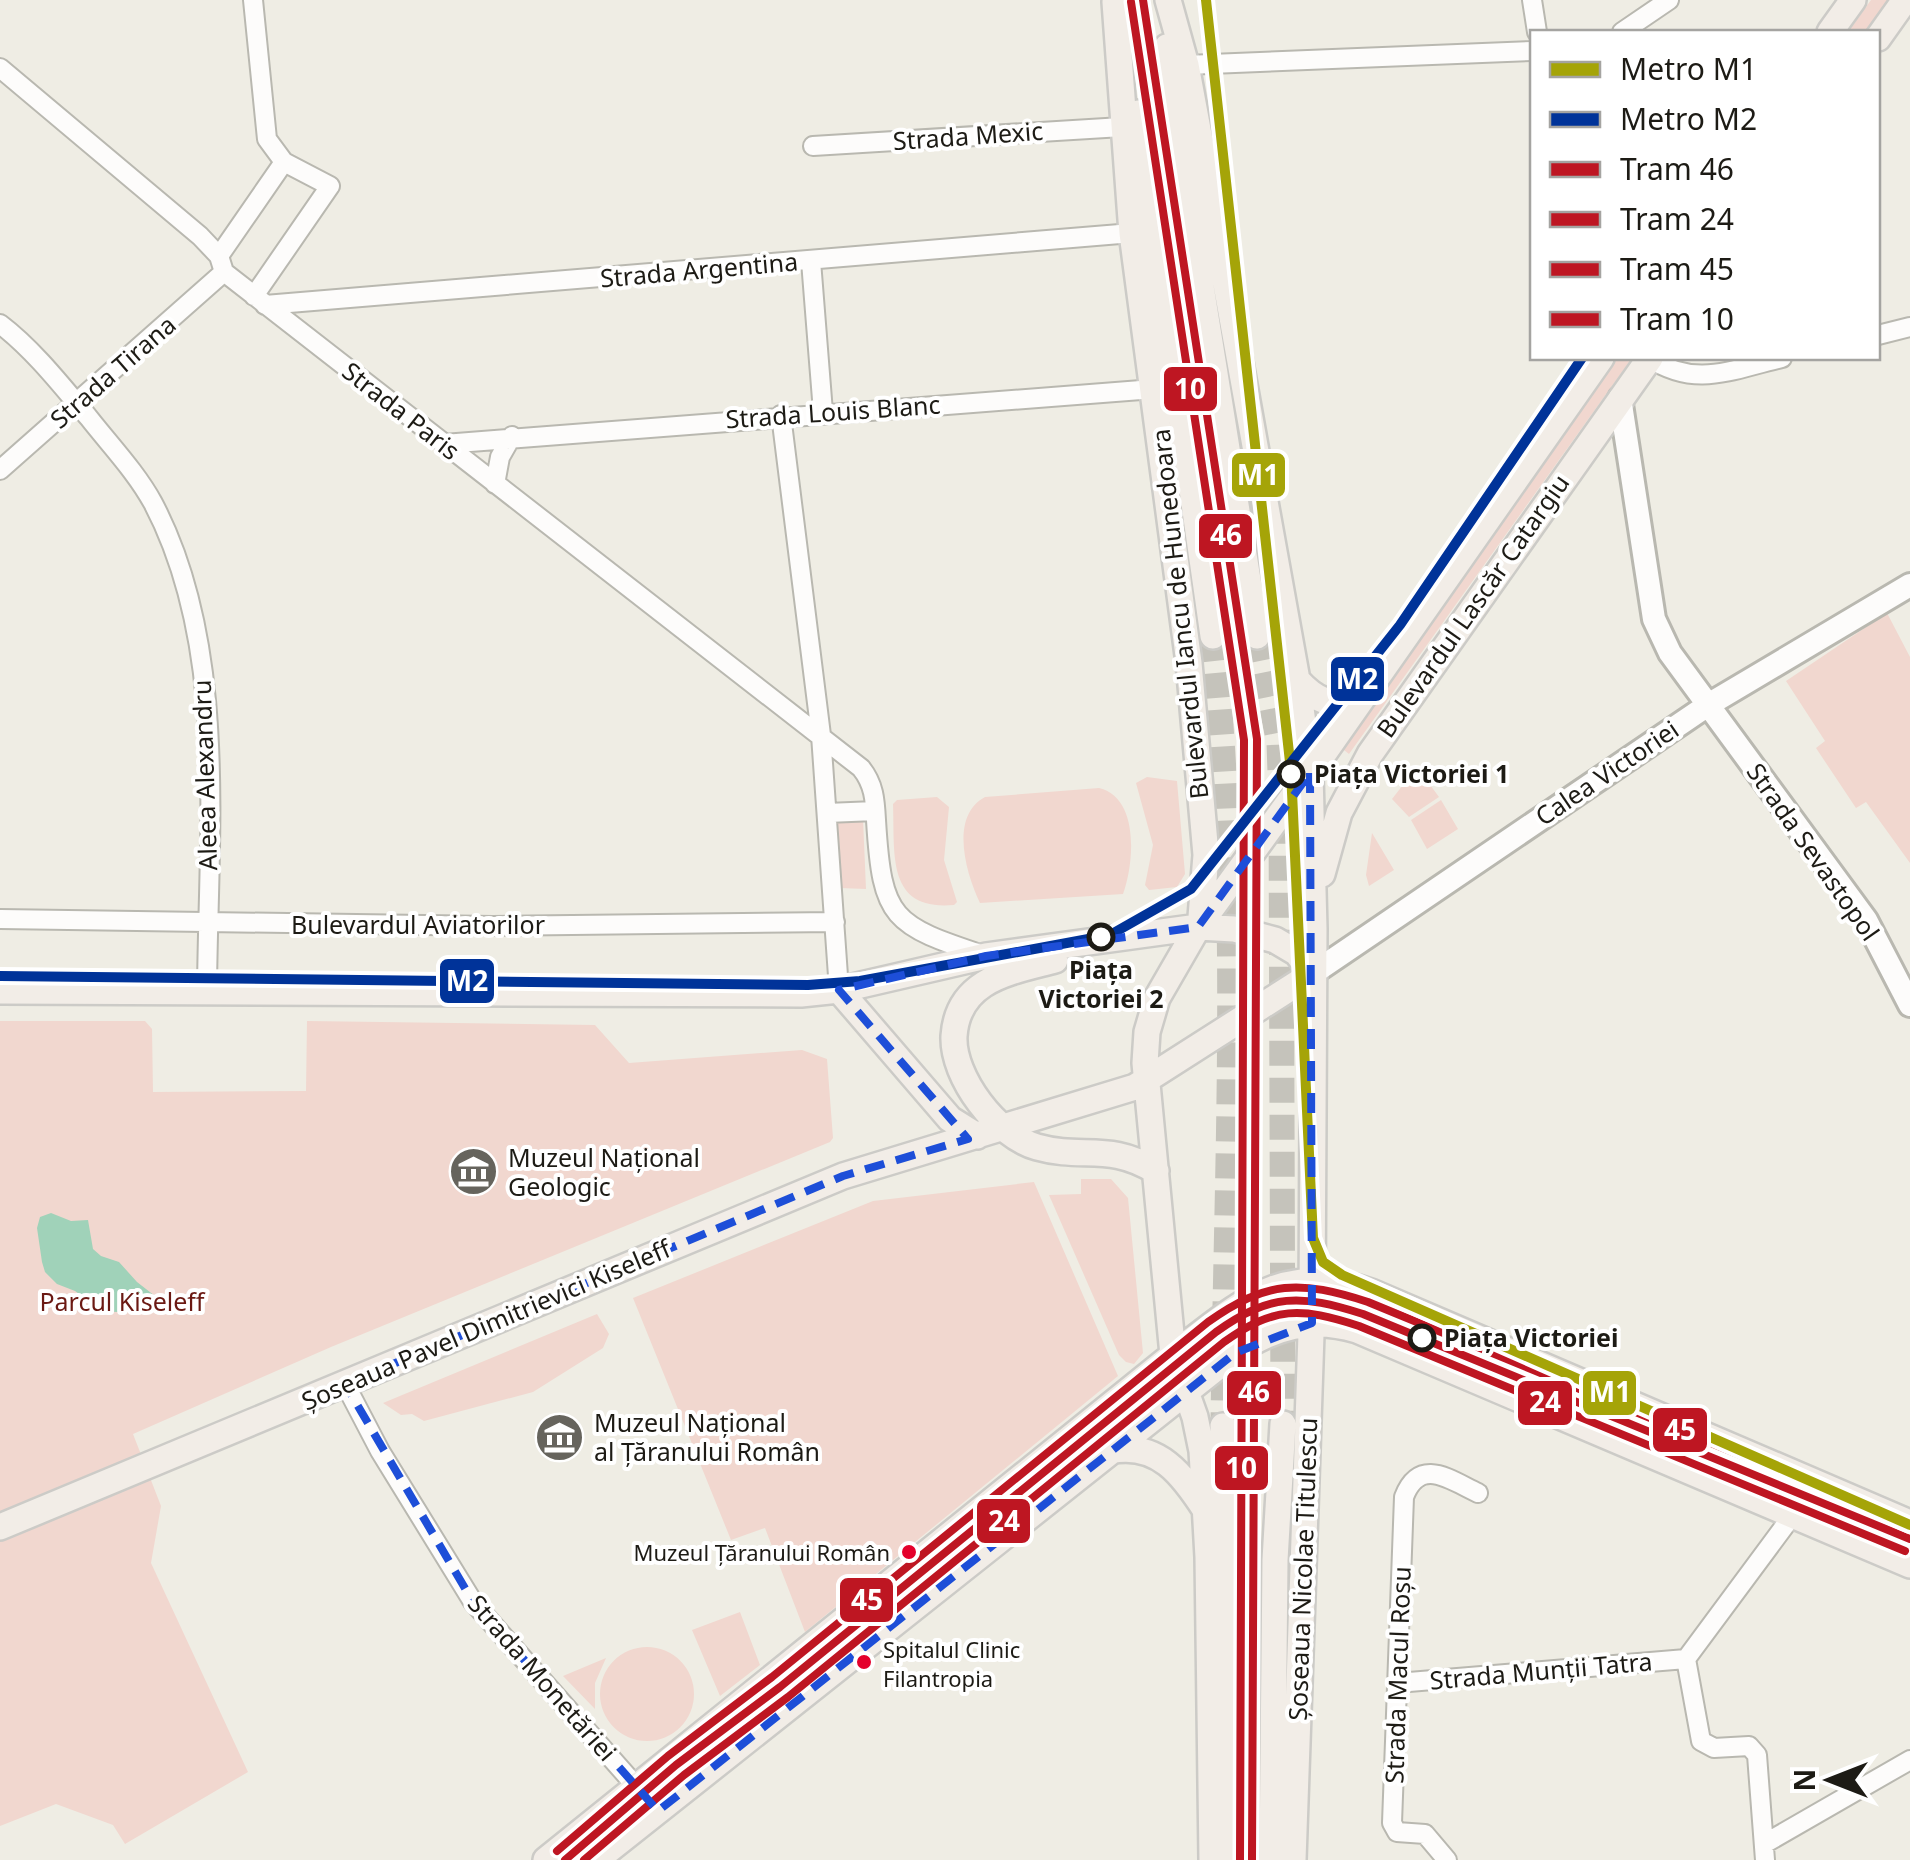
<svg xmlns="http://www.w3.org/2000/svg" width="1910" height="1860" font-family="'Noto Sans',sans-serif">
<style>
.green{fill:#f1d7cf}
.water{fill:#a0d2b9}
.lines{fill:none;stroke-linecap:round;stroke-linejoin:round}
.primary-tunnel{stroke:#c5c3bb;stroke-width:25;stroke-dasharray:25 12;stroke-linecap:butt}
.street-casing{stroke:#b9b8b0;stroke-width:22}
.secondary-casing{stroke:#b9b8b0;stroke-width:28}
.primary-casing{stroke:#cccbc7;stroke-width:30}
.street{stroke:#fdfcfb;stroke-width:18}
.secondary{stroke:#fdfcfb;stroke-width:22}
.primary{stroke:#f2ede7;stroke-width:25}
.tram-1-casing{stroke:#fff;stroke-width:15}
.tram-2-casing{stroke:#fff;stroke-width:15}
.tram-3-casing{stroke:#fff;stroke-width:15}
.tram-4-casing{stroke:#fff;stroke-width:15}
.tram-1{stroke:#be1622;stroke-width:8}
.tram-2{stroke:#be1622;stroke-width:8}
.tram-3{stroke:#be1622;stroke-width:8}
.tram-4{stroke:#be1622;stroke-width:8}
.metro-1-casing{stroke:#fff;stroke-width:18}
.metro-2-casing{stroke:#fff;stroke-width:18}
.metro-1{stroke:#a5a408;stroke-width:10}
.metro-2{stroke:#039;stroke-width:10}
.marked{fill:none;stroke:#1d4ed8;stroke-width:8;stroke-dasharray:20 12;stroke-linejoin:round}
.stop-dot{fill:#fff;stroke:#1d1b15;stroke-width:5}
.bus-dot{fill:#e4002b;stroke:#fff;stroke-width:4}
.labels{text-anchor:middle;stroke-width:8;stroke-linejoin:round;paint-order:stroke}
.bus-label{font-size:22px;fill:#1d1b15;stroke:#fff;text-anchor:end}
.street-label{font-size:25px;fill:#1d1b15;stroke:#fff}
.stop-label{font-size:25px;font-weight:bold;fill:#1d1b15;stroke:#fff;text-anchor:start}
.poi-label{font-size:25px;fill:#1d1b15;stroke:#fff;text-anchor:start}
.park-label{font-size:25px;fill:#6b1913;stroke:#fff}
.line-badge{stroke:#fff;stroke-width:4}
.badge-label{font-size:28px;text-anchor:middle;font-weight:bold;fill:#fff}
</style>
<rect width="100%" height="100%" fill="#efede4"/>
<path class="green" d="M1871,0H1888L1865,32H1848Z
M1616,358H1632L1349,754L1339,746Z
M1887,613L1910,657V863L1866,802L1856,808L1816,748L1825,741L1786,681Z
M1417,767L1439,797L1409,817L1392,799Z
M1147,777L1177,781L1185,874L1177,887L1149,890L1145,885L1153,845L1136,783Z
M1099,788C1140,798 1134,864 1123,894L980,903C966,874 949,816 985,797Z
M937,797L949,807L944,860L957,902L954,905C886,911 895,855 893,804L897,800Z
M1441,800L1458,829L1427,849L1411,820Z
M835,819H863L866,889L840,888Z
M1372,833L1394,870L1369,886L1366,875Z
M0,1021H145L152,1029L153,1092L306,1091L307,1021L595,1025L629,1063L802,1050L827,1059L833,1138L830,1142L331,1347L133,1434L161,1506L151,1563L248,1772L125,1844L113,1825L56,1804L0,1826Z
M1081,1179H1111L1128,1198L1143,1353L1134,1364L1126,1362L1119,1355L1049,1195L1081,1194Z
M1034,1182L1118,1376L805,1632L765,1528L731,1540L633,1298L873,1201Z
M597,1314L609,1334L603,1348L533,1392L424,1421L412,1414L401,1415L383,1403Z
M740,1612L760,1665L720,1696L692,1630Z
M600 1694a47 47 0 1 1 94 0a47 47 0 1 1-94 0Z
M606,1658L595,1683V1709L563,1676Z"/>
<path class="water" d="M51,1213L71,1221L88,1220L93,1249L101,1256L119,1262L137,1282L155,1296L154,1306L117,1312L103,1311L75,1291L57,1284L45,1272L42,1262L37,1228L40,1217Z"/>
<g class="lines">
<path class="primary-tunnel" d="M1213,636C1241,897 1226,1163 1223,1426
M1257,636L1279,743L1281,802L1283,1424"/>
<defs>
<path id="street" d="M253,0L267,139L284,162L330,186L254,296
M1532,0L1537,32
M1622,32L1669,0
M1186,65L1532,51
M0,68L200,236L219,256L224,272L861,768C874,784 875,800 876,820C882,920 892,925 986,956
M813,146L1122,127
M219,256L284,162
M811,261L823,412
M265,305L1132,233
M0,324C33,349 62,386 89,418C111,446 136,472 153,503C229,647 208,834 207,991
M1878,335L1910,327
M1649,358C1697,389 1732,369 1782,358
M781,415L821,735L839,990
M444,444L1154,389
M0,470L224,272
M495,484L500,457L512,436
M827,813L875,811
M0,919L493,926L835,922
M345,1384L380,1451L473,1602L658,1811
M1686,1659L1701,1741L1714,1748L1749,1746L1757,1755L1765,1860
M1397,1683L1686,1659L1792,1516
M1764,1844L1910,1760
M1447,1860L1425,1834L1397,1832L1392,1823L1404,1497C1420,1456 1450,1480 1478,1493"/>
<path id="secondary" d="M1620,398L1654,619L1670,653L1866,920L1910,1005
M1312,974L1708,705L1910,585"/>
<path id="primary" d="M1168,0L1186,65L1207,178L1297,680L1310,773L1314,929L1312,1305L1293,1860
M1115,2L1132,233L1189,663L1206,855L1201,917
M1830,32L1853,0
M1878,38L1905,0
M1167,47L1192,230L1257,636
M1138,113L1213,636
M1297,680C1316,701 1331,707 1359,701
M1322,874L1339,813L1370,754L1650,358
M1055,960C1010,972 958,979 954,1036C952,1077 997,1136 1037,1147C1083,1160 1109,1142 1156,1171
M839,990L950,1119L977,1136
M0,991L801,994L839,990L986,956L1198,927L1234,929L1275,940L1297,953L1312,974
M1223,1426L1230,1606L1229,1860
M1110,1451C1158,1441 1183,1475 1206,1511
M0,1527L843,1176L1135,1087L1312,974
M546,1860L1173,1355C1240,1304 1283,1260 1371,1292L1910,1523
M596,1860L1235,1353C1273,1327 1311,1316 1357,1330L1910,1565
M1212,1860L1208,1557L1202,1451L1195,1417L1173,1355L1145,1063L1147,1032L1157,998L1198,927L1310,773L1601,358
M1272,1860L1275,1560L1283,1424"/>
</defs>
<use href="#street" class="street-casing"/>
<use href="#secondary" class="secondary-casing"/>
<use href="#primary" class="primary-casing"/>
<use href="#street" class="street"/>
<use href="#secondary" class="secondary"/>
<use href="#primary" class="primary"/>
<defs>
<path id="tram-1" d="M1143,0L1257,739L1252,1860
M565,1860L676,1765L780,1687L1216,1332C1271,1293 1300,1294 1363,1314L1910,1539"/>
<path id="tram-2" d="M584,1860L684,1775L788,1697L1224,1342C1275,1306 1300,1307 1359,1326L1905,1551"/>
<path id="tram-3" d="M557,1851L668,1756L772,1677L1208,1322C1267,1280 1300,1280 1368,1302L1910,1525"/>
<path id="tram-4" d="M1131,2L1244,740L1240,1860"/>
</defs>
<use href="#tram-1" class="tram-1-casing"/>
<use href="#tram-2" class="tram-2-casing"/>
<use href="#tram-3" class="tram-3-casing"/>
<use href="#tram-4" class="tram-4-casing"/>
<use href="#tram-1" class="tram-1"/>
<use href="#tram-2" class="tram-2"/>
<use href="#tram-3" class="tram-3"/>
<use href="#tram-4" class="tram-4"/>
<defs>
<path id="metro-1" d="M1206,0L1291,771L1313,1238L1323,1262L1342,1275L1910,1525"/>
<path id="metro-2" d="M0,976L808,985L860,981L1110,935L1191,889L1400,625L1582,358"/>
</defs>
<use href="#metro-1" class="metro-1-casing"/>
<use href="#metro-2" class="metro-2-casing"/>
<use href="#metro-1" class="metro-1"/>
<use href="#metro-2" class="metro-2"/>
</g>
<path class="marked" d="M1310,773L1312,1323L1235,1353L658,1811L473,1602L345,1384L843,1176L968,1139L839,990L986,956L1198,927Z"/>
<defs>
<symbol id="museum-disc" viewBox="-11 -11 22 22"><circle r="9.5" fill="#66645d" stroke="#fff"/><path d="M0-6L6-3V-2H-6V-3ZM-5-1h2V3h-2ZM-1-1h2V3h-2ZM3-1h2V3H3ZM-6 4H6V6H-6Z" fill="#fff"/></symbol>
</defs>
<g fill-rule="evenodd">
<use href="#museum-disc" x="446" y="1144" width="55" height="55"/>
<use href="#museum-disc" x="532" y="1410" width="55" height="55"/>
</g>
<g class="stop-dot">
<circle cx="1291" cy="774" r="12"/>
<circle cx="1101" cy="937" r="12"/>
<circle cx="1422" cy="1338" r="12"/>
</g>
<g class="bus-dot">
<circle cx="909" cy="1552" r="9"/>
<circle cx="864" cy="1662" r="9"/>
</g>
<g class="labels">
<g class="bus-label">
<text x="890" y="1561">Muzeul Țăranului Român</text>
<text x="883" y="1658" text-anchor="start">Spitalul Clinic<tspan x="883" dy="29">Filantropia</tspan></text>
</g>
<g class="street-label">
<text transform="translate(968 136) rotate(-4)" y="9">Strada Mexic</text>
<text transform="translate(699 270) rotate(-5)" y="9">Strada Argentina</text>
<text transform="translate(113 372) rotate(-41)" y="9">Strada Tirana</text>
<text transform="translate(401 411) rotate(38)" y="9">Strada Paris</text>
<text transform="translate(833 412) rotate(-4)" y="9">Strada Louis Blanc</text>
<text transform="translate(1473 606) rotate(-55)" y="9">Bulevardul Lascăr Catargiu</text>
<text transform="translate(1180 614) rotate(-96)" y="9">Bulevardul Iancu de Hunedoara</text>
<text transform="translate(1607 773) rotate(-34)" y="9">Calea Victoriei</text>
<text transform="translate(205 775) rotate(-92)" y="9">Aleea Alexandru</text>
<text transform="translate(1813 852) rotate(55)" y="9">Strada Sevastopol</text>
<text x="418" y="934">Bulevardul Aviatorilor</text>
<text transform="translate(486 1325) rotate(-23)" y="9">Șoseaua Pavel Dimitrievici Kiseleff</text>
<text transform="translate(1303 1569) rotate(-88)" y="9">Șoseaua Nicolae Titulescu</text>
<text transform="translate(1541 1671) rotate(-5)" y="9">Strada Munții Tatra</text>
<text transform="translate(1398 1675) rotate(-88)" y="9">Strada Macul Roșu</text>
<text transform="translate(542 1678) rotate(49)" y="9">Strada Monetăriei</text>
</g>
<g class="stop-label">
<text x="1314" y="783">Piața Victoriei 1</text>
<text x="1101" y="979" text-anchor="middle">Piața<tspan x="1101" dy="29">Victoriei 2</tspan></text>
<text x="1444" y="1347">Piața Victoriei</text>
</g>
<g class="poi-label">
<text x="508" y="1167">Muzeul Național<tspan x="508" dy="29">Geologic</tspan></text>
<text x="594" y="1432">Muzeul Național<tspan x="594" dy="29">al Țăranului Român</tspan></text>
</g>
<g class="park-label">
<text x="122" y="1311">Parcul Kiseleff</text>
</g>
</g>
<g class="line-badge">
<rect x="1162" y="365" width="57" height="48" rx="10" fill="#be1622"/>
<rect x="1230" y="451" width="57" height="48" rx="10" fill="#a5a408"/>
<rect x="1197" y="512" width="57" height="48" rx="10" fill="#be1622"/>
<rect x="1329" y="655" width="57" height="48" rx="10" fill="#039"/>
<rect x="438" y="957" width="58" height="48" rx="10" fill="#039"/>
<rect x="1581" y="1369" width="57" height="48" rx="10" fill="#a5a408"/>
<rect x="1225" y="1369" width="58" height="48" rx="10" fill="#be1622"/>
<rect x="1516" y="1379" width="58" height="48" rx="10" fill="#be1622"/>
<rect x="1651" y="1406" width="58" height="48" rx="10" fill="#be1622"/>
<rect x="1213" y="1444" width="57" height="48" rx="10" fill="#be1622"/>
<rect x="975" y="1497" width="57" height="48" rx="10" fill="#be1622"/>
<rect x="838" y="1576" width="57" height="48" rx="10" fill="#be1622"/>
</g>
<g class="badge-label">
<text x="1190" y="399">10</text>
<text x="1258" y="485">M1</text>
<text x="1226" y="545">46</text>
<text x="1357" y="689">M2</text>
<text x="467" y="991">M2</text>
<text x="1610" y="1402">M1</text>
<text x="1254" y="1402">46</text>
<text x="1545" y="1412">24</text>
<text x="1680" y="1440">45</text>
<text x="1241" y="1478">10</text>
<text x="1004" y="1531">24</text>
<text x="867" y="1610">45</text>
</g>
<rect x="1530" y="30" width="350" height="330" fill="#ffffff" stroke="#a5a4a1" stroke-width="2.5"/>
<rect x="1550" y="62" width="50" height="15" fill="#a5a408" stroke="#a5a4a1" stroke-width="2.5"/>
<text x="1620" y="80" font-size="30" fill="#1d1b15">Metro M1</text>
<rect x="1550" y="112" width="50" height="15" fill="#003399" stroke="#a5a4a1" stroke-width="2.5"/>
<text x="1620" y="130" font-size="30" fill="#1d1b15">Metro M2</text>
<rect x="1550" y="162" width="50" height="15" fill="#be1622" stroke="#a5a4a1" stroke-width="2.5"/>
<text x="1620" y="180" font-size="30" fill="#1d1b15">Tram 46</text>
<rect x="1550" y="212" width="50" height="15" fill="#be1622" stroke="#a5a4a1" stroke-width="2.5"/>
<text x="1620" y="230" font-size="30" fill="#1d1b15">Tram 24</text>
<rect x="1550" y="262" width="50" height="15" fill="#be1622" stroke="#a5a4a1" stroke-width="2.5"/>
<text x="1620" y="280" font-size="30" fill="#1d1b15">Tram 45</text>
<rect x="1550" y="312" width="50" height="15" fill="#be1622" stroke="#a5a4a1" stroke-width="2.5"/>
<text x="1620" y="330" font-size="30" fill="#1d1b15">Tram 10</text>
<g transform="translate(1830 1780) rotate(270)" stroke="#ffffff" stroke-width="8" paint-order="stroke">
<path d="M0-8L18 38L0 25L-18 38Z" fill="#1d1b15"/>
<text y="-15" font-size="28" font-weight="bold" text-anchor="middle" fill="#1d1b15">N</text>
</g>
</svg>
